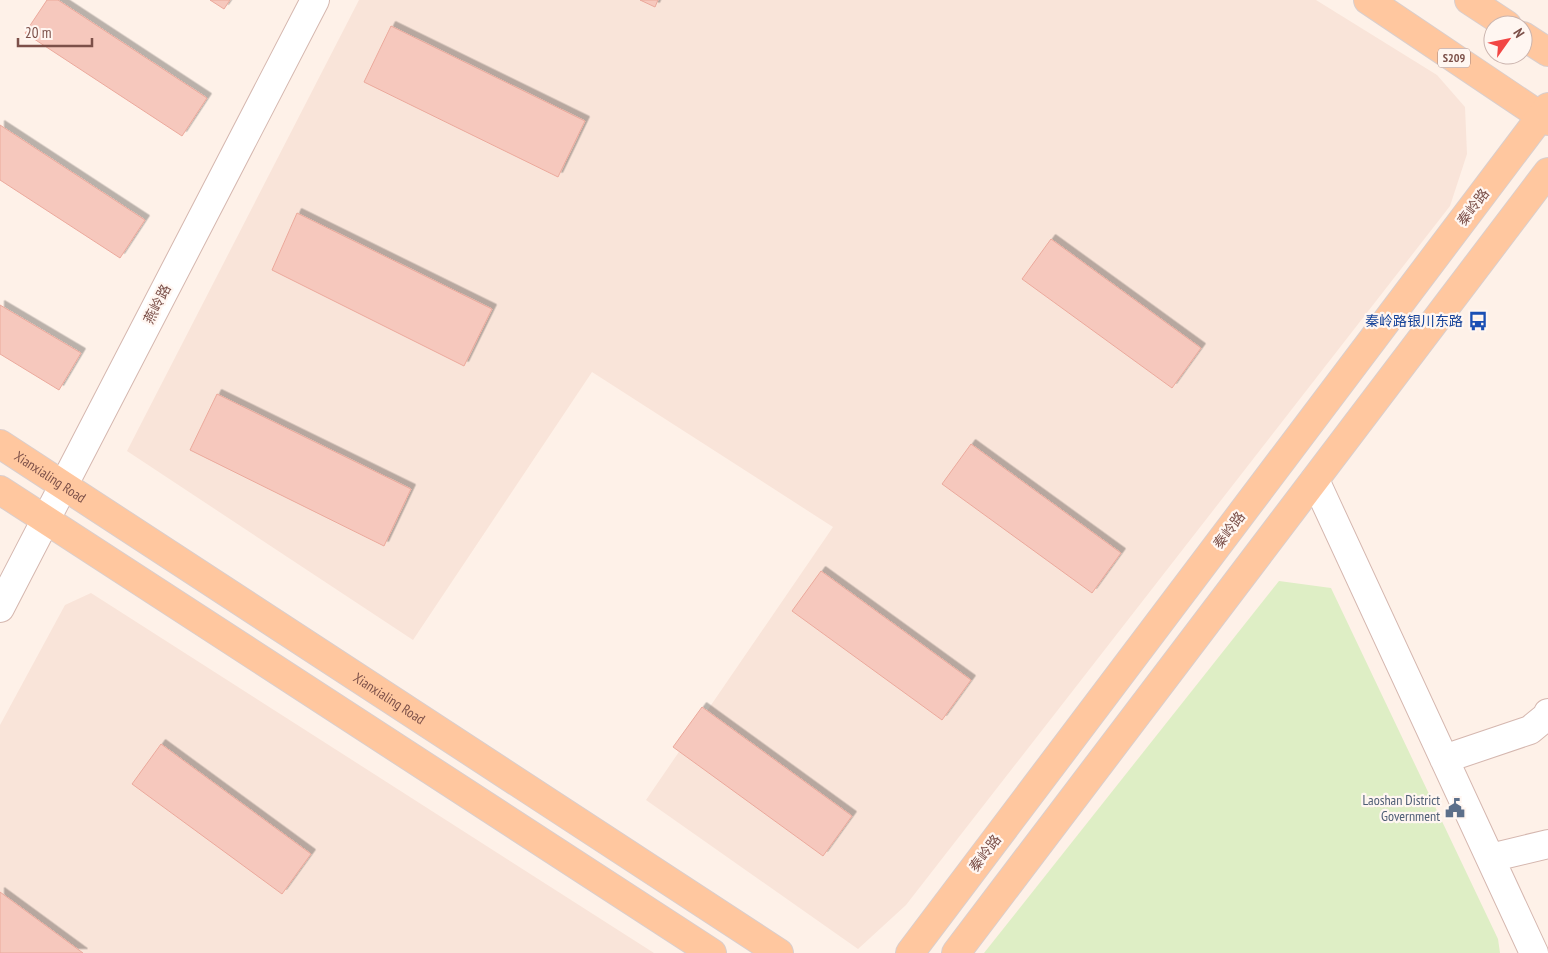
<svg xmlns="http://www.w3.org/2000/svg" width="1548" height="953" font-family="'PT Sans Narrow','Noto Sans SC',sans-serif">
<style>
.residential{fill:#f9e4d9}
.green{fill:#deeec5}
.building{fill:#f6c8bd;stroke:#eba99c;filter:url(#shadow)}
.lines{fill:none;stroke-linecap:round;stroke-linejoin:round}
.minor-casing{stroke:#d5b7af;stroke-width:30}
.major-casing{stroke:#dacecc;stroke-width:30}
.minor{stroke:#fff;stroke-width:28}
.major{stroke:#ffc79f;stroke-width:28}
.labels{text-anchor:middle;stroke-width:4.5;stroke-linejoin:round;paint-order:stroke}
.shield{fill:#fff6f1;stroke:#a3827b;stroke-width:1}
.shield-label{font-size:12px;font-weight:bold;fill:#7c5049}
.street-label{font-size:14px;fill:#7c5049;stroke:#fff6f1}
.transit-label{font-size:14px;fill:#164399;stroke:#fff6f1;text-anchor:end}
.service-label{font-size:14px;fill:#4e5e75;stroke:#fff6f1;text-anchor:end}
</style>
<defs>
<filter id="shadow"><feDropShadow dx="4.5" dy="-4.5" stdDeviation="0" flood-color="#0004"/></filter>
</defs>
<rect width="100%" height="100%" fill="#fef1e8"/>
<path class="residential" d="M359,0H1316L1437,75L1465,107L1467,154L1450,206L906,905L858,949L646,800L833,527L592,372L413,640L127,451Z
M91,593L654,953H0V725L65,605Z"/>
<path class="green" d="M1279,581L1331,588L1498,939L1500,953H984Z"/>
<path class="building" d="M47,0H58L207,98L182,136L25,33Z
M210,0H230L224,9Z
M640,0H658L655,7Z
M391,26L585,121L558,177L364,82Z
M0,125L145,220L120,258L0,180Z
M297,213L492,309L464,366L272,270Z
M1051,239L1201,348L1172,388L1022,279Z
M0,305L81,353L59,390L0,354Z
M217,394L411,489L384,546L190,450Z
M971,444L1121,553L1092,593L942,484Z
M821,571L971,680L942,720L792,611Z
M702,707L852,816L823,856L673,747Z
M161,744L311,854L282,894L132,784Z
M0,892L83,953H0Z"/>
<g class="lines">
<defs>
<path id="minor" d="M1315,480L1534,953
M0,608L315,0
M1444,759L1530,730L1547,716L1548,713
M1490,858L1548,844"/>
<g id="major">
<path d="M1368,0L1548,121"/>
<path d="M1469,0L1507,25"/>
<path d="M1523,36L1548,52"/>
<path id="s1" d="M0,444L779,953"/>
<path d="M0,490L712,953"/>
<path d="M910,953L1548,107"/>
<path d="M956,953L1548,172"/>
</g>
</defs>
<use href="#minor" class="minor-casing"/>
<use href="#major" class="major-casing"/>
<use href="#minor" class="minor"/>
<use href="#major" class="major"/>
</g>
<defs>
<symbol id="bus-bare" viewBox="-9 -9 18 18"><path d="M-5-6H5V4H4V6H2V4H-2V6H-4V4H-5ZM-3.5-4V0h7V-4ZM-3.5 1.2v1.5H-2V1.2ZM2 1.2v1.5H3.5V1.2Z" fill="#1a4fb4" stroke="#fff6f1" stroke-width="2.5" paint-order="stroke"/></symbol>
<symbol id="civic-bare" viewBox="-9 -9 18 18"><path d="M-.6-6.5H3V-4.5H.6V-3L4-1V1h2V6H-6V1h2V-1L-.6-3ZM-1.2 2.5V6h2.4V2.5Z" fill="#5c6f8a" stroke="#fff6f1" stroke-width="2.5" paint-order="stroke"/></symbol>
</defs>
<g fill-rule="evenodd">
<use href="#bus-bare" x="1464" y="307" width="28" height="28"/>
<use href="#civic-bare" x="1441" y="794" width="28" height="28"/>
</g>
<g class="labels">
<rect class="shield" x="1438" y="48.5" width="32" height="19" rx="4"/>
<g class="shield-label">
<text x="1454" y="62">S209</text>
</g>
<g class="street-label">
<text transform="translate(1473 207) rotate(-53)" y="5">秦岭路</text>
<text transform="translate(157 304) rotate(-63)" y="5">燕岭路</text>
<text dy="5" stroke="none"><textPath href="#s1" startOffset="60">Xianxialing Road</textPath></text>
<text transform="translate(1229 530) rotate(-53)" y="5">秦岭路</text>
<text dy="5" stroke="none"><textPath href="#s1" startOffset="465">Xianxialing Road</textPath></text>
<text transform="translate(985 853) rotate(-53)" y="5">秦岭路</text>
</g>
<g class="transit-label">
<text x="1463" y="326">秦岭路银川东路</text>
</g>
<g class="service-label">
<text x="1440" y="805">Laoshan District<tspan x="1440" dy="16">Government</tspan></text>
</g>
</g>
<g transform="translate(1508 40) rotate(57)"><circle r="24" fill="#fff6f1" stroke="#cbb4ae"/>
<path d="M0-4L9 19L0 12L-9 19Z" fill="#f24644"/>
<text y="-8" font-size="14" font-weight="bold" text-anchor="middle" fill="#7c5049">N</text>
</g>
<path d="M18 38v8h74v-8" fill="none" stroke="#7c5049" stroke-width="2.5"/>
<text x="25" y="38" font-size="15" fill="#7c5049" stroke="#fff6f1" stroke-width="4" paint-order="stroke">20 m</text>
</svg>
